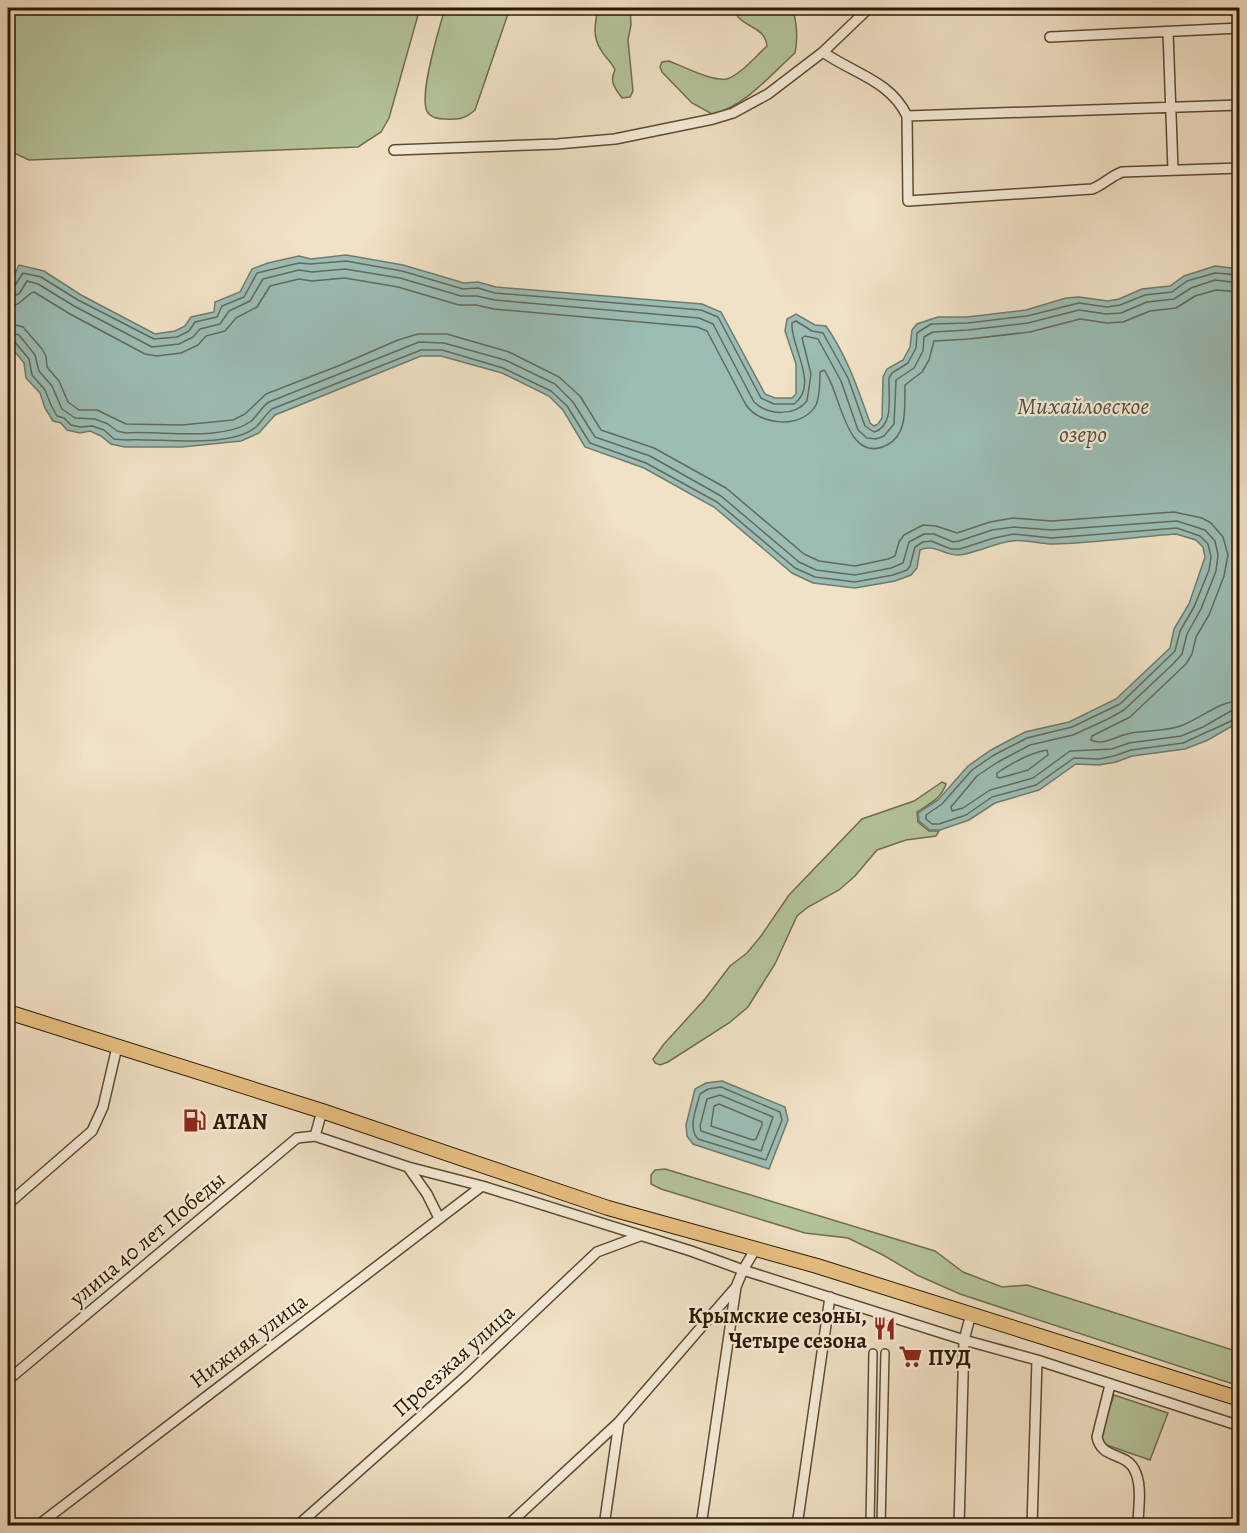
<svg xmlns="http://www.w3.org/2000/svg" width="1247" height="1533" font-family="Alegreya,serif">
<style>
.green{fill:#b4c49a;stroke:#706e4d;stroke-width:1.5}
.water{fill:#9bbdb5;stroke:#6f7b6d;stroke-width:1.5}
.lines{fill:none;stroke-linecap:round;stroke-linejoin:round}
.shore{stroke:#646a5a;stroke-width:1.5}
.pedestrian-casing{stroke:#5d4a31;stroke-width:10}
.minor-casing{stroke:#5d4a31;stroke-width:12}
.primary-casing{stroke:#2c1700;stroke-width:16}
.pedestrian{stroke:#f6ecd9;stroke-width:7}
.minor{stroke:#f6ecd9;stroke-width:9}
.primary{stroke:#e8c082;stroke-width:14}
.labels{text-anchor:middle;stroke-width:4.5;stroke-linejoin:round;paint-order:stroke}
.poi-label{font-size:22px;font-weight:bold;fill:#2c1700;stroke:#f6ecd9;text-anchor:start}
.street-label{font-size:22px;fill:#2c1700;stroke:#f6ecd9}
.water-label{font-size:24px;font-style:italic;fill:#53513f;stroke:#f6ecd9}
</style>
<rect width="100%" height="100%" fill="#f1e1c5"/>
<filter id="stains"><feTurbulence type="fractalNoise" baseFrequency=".00333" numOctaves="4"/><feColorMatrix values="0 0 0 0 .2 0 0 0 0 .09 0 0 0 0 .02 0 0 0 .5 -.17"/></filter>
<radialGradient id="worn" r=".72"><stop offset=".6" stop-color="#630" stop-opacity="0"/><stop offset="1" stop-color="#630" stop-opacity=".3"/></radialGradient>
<path class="green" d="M8,8H420L389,118L381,132L358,147L29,160L8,150Z
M445,8H510L475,110C465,119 458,120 445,119C439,119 432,118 428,113C417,99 440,26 445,8Z
M598,8L630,9L631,25L628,40L633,91L630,97L622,98C615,88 609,82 615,70C612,62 605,58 601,50C592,37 595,23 598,8Z
M733,8H792C797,21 798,39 795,53C770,75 745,107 712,114L692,103L662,72L660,67L662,62L669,61C682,66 713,82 727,79C741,74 756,56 767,46C765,28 748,28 738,17C736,14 735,11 733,8Z
M942,782L946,784C941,799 929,804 917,812L918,822L929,831H939L936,836L906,840L877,850L855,876L839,890L808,907L797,916L775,964L748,1007L729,1023L668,1062L660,1065L655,1063L653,1059L664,1044L705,999L730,966L747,953L761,936L789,895L862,819L914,801Z
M665,1169L935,1251L963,1272L1002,1287L1027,1285L1239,1352V1386L960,1294L917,1275L883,1255L848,1238L805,1233L661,1189L651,1184V1175L655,1170Z
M1114,1395L1168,1413L1150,1460L1101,1443V1434Z"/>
<path class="water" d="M346,255L403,265L464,283L478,282L496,287L702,304L721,312L765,394L775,398H792L796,394V364L785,331L787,319L796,314L815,325L826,326C847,356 858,389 870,423L874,426L878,424L882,418L883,377L887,369L903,360L910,347L912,330L917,324L938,317H967L1026,310L1066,298L1079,297L1108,301L1119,299L1142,289L1170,286L1184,276L1215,266L1239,269V722L1208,740L1185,749L1132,756L1116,762L1099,765L1076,764L1039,790L995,803L969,820L940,830H930L919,821L918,813L938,800L968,766L991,750L1025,732L1069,722L1116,699L1170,648L1174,629L1189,604L1205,557L1203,547L1196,540L1176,534C1135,537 1094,543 1053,544C1039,544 1025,539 1012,541C994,543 977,553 959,555C945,556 933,543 920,550L917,568L911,575L895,581L855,588L813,583L792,573L714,507L644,468L585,447L563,410L549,396L502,373L441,356H421L275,415L259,433L241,441L182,447H125L111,444L101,436L90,431L80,433L67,430L61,423L53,421L45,408L40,393L26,378L24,363L8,343V289L19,265L44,271L81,295L155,334L175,331L185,326L191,317L214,312L215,302L240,292L252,269L268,263L299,256L311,259Z
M722,1081L785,1107L788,1120L769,1169L693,1144L687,1136L686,1125L695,1089L706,1083Z"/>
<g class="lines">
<path class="shore" d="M8,290L14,287L23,273L41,277L78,300L154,339L177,337L189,331L195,322L217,317L222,306L244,297L257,273L299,263L311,264L346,261L402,271L463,289L478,288L495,293L701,310L718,317L761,398L774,404H794C820,385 790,346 792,323L796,321L812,331L823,333L848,378L865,426L874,432C895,426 888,395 889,378L892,373L908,363L916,348L917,333L931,324L968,323L1027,316L1079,303L1107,307L1120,305L1145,295L1172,292L1187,281L1215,273L1240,275
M8,297L19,294L27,281L38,284L74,306L152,347L179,344L193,337L200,329L220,324L229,311L250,301L263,279L299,270L312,272L345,269L400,278L461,296H477L495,300L699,318L713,324L754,402C769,416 795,416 807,401L811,374L802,338L805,336L818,339L841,381L858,430L867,438L876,439L884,436L894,424L896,380L914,368L923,351L924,337L933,332L968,330L1028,323L1079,310L1106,314L1121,313L1147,302L1174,299L1191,288L1215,280L1240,283
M8,306C23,306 24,295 34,292L70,314L145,354L157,356L181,353L198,345L206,336L225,331L236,318L257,307L270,286L299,279L312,281L345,278L398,287L459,305H476L494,309L697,327L707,331L746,405C760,426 803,429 816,405C820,396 820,382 820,372L824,370C841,391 845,466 887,445C909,434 904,405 905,385L922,372L929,360L934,341L969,339L1030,332L1080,319L1107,323L1123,322L1150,311L1176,308L1195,296L1216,290L1240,292
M8,323L23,327L42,349L46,356L47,367L59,381L68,402L79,410H97L126,424L182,425L233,420L245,414L266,394L338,366L398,340L418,334H447L509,352L559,377L580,396L601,430L654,448L726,488L804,554L819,561L855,566L888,559L895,556L899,542L904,535L923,525L936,526L957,533L990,522L1013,518L1052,521L1174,512L1202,518L1211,523L1223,537L1228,555L1224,576L1209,615L1196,637L1192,654L1186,664L1130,717L1092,736L1091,740C1102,746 1115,737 1127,734C1145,730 1166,732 1183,725C1201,718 1220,701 1240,701
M8,332L19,335L35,355L39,371L52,386L62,409L75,418L95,419L108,424L117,431L126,433C160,430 220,442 250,422C257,417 261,407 269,402L419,342L444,343L505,360L555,384L573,402L595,437L650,456L721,496L799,562L816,570L855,575L891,568L903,563L909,542L924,534H934L953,542L959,541L992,530L1014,527L1052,530L1177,521L1205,530L1215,541L1218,555L1216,571L1201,609L1187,634L1182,654L1173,664L1124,710L1108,719L1073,735L1030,745L998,762L977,776L951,807L952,811L963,808L990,790L1033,778L1070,751L1112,749L1129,743L1181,736L1203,727L1231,711L1240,710
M8,339L14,341L29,359L32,375L45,390L51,405L57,416L64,418L71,425L80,427L92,426L104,430L114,439L125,440C159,438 229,449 256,427C262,421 266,414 272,409L421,350H442L503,368L551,391L567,406L590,443L646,463L717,502L795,568L815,577L855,582L893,575L907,570L910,566L915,547L923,542L931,541L951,549H960L994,538L1014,534L1052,538L1177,528L1200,536L1208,544L1211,557L1209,570L1194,607L1180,631L1175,651L1120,704L1072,727L1027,738L994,755L972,770L942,804L926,815V819L932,824H939L966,815L992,797L1036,785L1074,758L1099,759L1114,756L1131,750L1183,743L1240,717
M1047,750L1048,755L1028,770L1000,778L997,777V773C1012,763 1029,753 1047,750Z
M721,1087L780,1112L782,1120L766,1160L698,1139C687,1128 697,1107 700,1094L708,1089Z
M720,1095L773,1117L761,1151L701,1131L700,1126L707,1099Z
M719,1104L762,1122V1125L756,1139L753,1140L711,1126L714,1106Z"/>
<defs>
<path id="pedestrian" d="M870,1526L873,1353
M881,1526L885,1353"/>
<path id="minor" d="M1168,32L1173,170
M1050,37L1240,28
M823,52C852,73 890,80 907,116L908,201L1092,189C1103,185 1111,176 1122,172L1240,168
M907,116L1240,105
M394,150L557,144L615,139L713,119L733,113L768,94L823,52L869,8
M8,158L9,159
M315,1136L322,1111
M408,1167L427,1194L439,1218
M8,1204L92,1131L103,1107L117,1047
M8,1380L297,1138L315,1136L408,1167L482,1186L691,1251L743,1270L964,1340L1037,1360L1240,1426
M1110,1385L1097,1437C1101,1459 1125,1452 1134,1469C1143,1485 1138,1508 1138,1526
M37,1526L482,1186
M297,1526L465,1377L597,1252L640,1236
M507,1526L619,1422L736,1287
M604,1526L619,1422
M701,1526L736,1287L743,1270L756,1248
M797,1526L830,1297
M959,1526L964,1340L971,1314
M1032,1526L1037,1360"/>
<path id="primary" d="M8,1012L322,1111L608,1208L817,1266L1240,1399"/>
</defs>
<use href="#pedestrian" class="pedestrian-casing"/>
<use href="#minor" class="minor-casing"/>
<use href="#primary" class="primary-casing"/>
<use href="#pedestrian" class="pedestrian"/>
<use href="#minor" class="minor"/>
<use href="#primary" class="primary"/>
</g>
<defs>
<symbol id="fuel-bare" viewBox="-9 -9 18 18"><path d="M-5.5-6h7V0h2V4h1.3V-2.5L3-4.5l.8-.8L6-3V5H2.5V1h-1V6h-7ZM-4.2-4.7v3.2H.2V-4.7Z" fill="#8f2418" stroke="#f6ecd9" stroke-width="2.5" paint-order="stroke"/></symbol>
<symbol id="restaurant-bare" viewBox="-9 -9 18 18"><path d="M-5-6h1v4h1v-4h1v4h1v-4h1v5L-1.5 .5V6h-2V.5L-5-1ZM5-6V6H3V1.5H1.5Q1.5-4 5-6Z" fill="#8f2418" stroke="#f6ecd9" stroke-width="2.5" paint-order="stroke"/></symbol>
<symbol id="supermarket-bare" viewBox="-9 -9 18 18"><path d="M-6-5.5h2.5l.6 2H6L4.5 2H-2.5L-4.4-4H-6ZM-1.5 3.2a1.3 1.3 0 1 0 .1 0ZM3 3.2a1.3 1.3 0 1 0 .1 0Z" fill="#8f2418" stroke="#f6ecd9" stroke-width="2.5" paint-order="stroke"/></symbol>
</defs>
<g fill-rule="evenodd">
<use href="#fuel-bare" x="178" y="1104" width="33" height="33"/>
<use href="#restaurant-bare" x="868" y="1312" width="33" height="33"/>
<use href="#supermarket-bare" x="894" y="1340" width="33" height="33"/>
</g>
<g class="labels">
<g class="poi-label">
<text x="213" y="1129">ATAN</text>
<text x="867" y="1323" text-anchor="end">Крымские сезоны,<tspan x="867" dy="25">Четыре сезона</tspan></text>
<text x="928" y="1365">ПУД</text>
</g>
<g class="street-label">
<text transform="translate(147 1238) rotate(-40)" y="8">улица 40 лет Победы</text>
<text transform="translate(248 1340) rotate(-37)" y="8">Нижняя улица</text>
<text transform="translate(453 1360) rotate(-42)" y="8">Проезжая улица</text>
</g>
<g class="water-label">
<text x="1083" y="414">Михайловское<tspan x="1083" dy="28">озеро</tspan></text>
</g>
</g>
<rect width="1247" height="1533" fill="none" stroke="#f1e1c5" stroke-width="30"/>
<rect x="9" y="9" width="1229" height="1515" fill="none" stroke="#2c1700" stroke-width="3"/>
<rect x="15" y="15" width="1217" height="1503" fill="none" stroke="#2c1700" stroke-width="1.5"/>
<rect width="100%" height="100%" filter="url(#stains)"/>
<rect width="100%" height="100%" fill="url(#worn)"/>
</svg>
